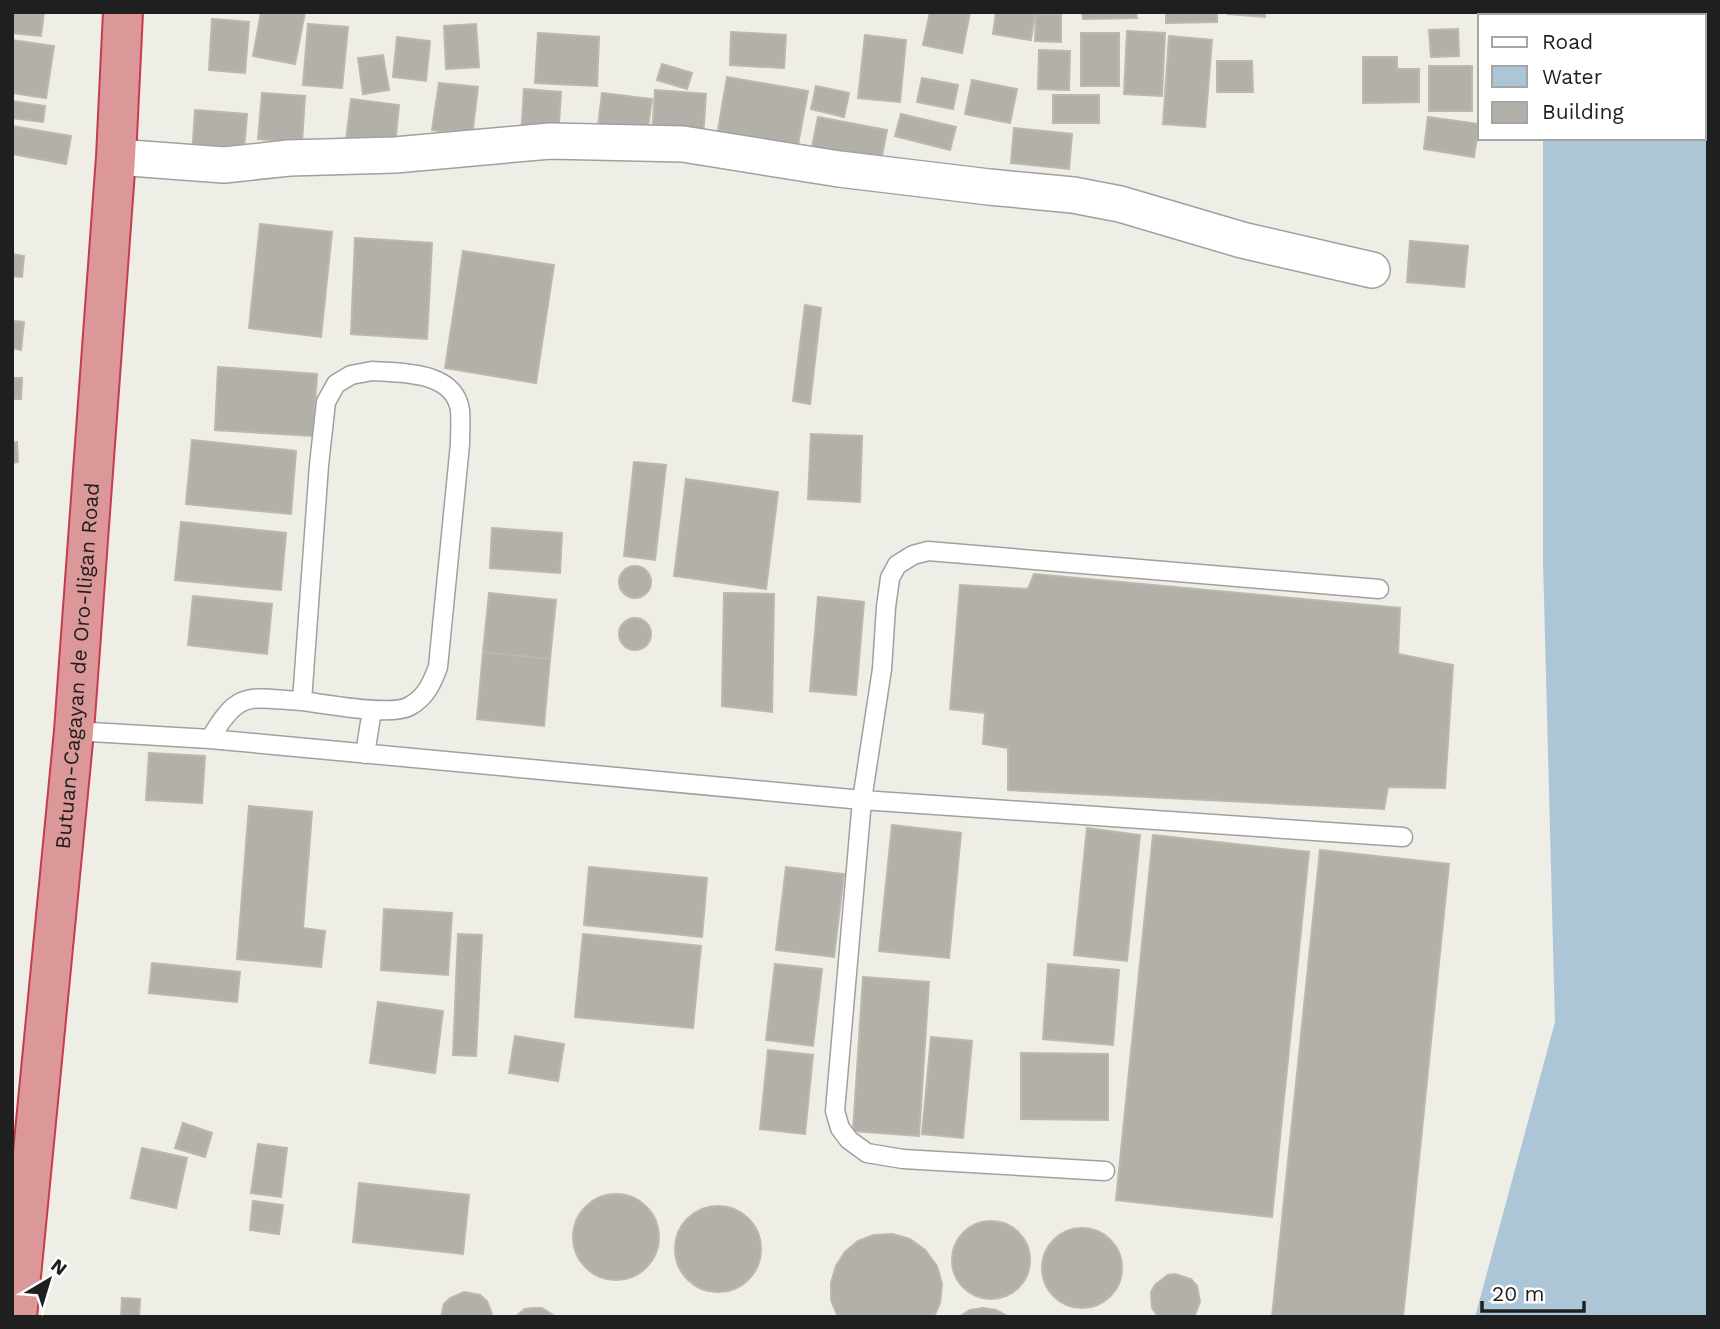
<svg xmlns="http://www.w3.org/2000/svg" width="1720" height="1329" font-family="'Work Sans',sans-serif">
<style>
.water{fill:#acc5d7}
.building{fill:#b3b0a9;stroke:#beb7ab;stroke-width:2}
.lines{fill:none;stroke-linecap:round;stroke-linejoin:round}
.lane-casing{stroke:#a0a0a0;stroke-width:21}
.street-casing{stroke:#a0a0a0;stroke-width:38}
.highway-casing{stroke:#c53b4f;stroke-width:42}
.lane{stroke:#fff;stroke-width:18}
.street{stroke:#fff;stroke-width:35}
.highway{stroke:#dc9898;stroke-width:38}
.labels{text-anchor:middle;stroke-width:5;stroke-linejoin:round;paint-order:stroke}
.street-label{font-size:21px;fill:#1f1f1f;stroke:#fff}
</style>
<rect width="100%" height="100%" fill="#eeede6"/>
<path class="water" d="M1543,12H1708V1317H1475L1555,1022L1543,560V138H1704V16H1543Z"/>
<path class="building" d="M12,12H44L41,36L12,33Z
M261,12H305L295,64L253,56Z
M930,12H970L962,53L923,45Z
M996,12H1035L1031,40L993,34Z
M1082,12H1136L1137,18L1083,19Z
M1166,12H1217V22L1166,23Z
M1229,12H1265V17L1228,14Z
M1036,14L1061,15V42L1035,41Z
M212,19L249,22L245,73L209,70Z
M308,24L348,27L342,88L303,85Z
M476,24L479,67L446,69L444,26Z
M1458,29L1459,56L1431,57L1429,30Z
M1127,31L1165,33L1162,96L1124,94Z
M731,32L786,35L784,68L730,65Z
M538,33L599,37L597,86L535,83Z
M1081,33H1119V86H1081Z
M865,35L906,40L900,102L858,98Z
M1169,36L1212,40L1205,127L1163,124Z
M397,37L430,41L426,81L393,77Z
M12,40L54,46L46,98L12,93Z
M1039,50L1070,51L1069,90L1038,89Z
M383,55L389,90L363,94L358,58Z
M1363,57H1397V69H1419V102L1363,103Z
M1217,61H1252L1253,92H1217Z
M662,64L692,73L687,89L657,80Z
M1429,66H1472V111H1429Z
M727,77L808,91L797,150L717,136Z
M922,78L958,85L953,109L917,102Z
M972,80L1017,89L1010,123L965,114Z
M439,83L478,87L472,136L432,130Z
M816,86L849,93L844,117L811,109Z
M524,89L561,92L558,138L521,136Z
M655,90L706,94L703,138L652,134Z
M262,93L305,96L302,143L258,139Z
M602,93L652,99L646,141L597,135Z
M1053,95H1099V123H1053Z
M351,99L399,105L394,155L345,149Z
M12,101L45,106L43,122L12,118Z
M195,110L247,114L243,161L192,157Z
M901,114L956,127L950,150L895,136Z
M818,117L887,130L881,160L812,147Z
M1428,117L1479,124L1474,157L1424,149Z
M12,126L71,136L66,164L12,154Z
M1014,128L1072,134L1069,169L1011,163Z
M260,224L332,232L321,337L249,328Z
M355,238L432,243L427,339L351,334Z
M1410,241L1468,246L1464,287L1407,282Z
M463,251L554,265L536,383L445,368Z
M12,254L24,256L22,277L12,276Z
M805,305L821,308L810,404L793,401Z
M12,321L24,322L21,350L12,348Z
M218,367L317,374L313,436L215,430Z
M12,378H22L21,399H12Z
M811,434L862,436L860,502L808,499Z
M192,440L296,451L291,514L186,504Z
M17,442L18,462L12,463V443Z
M634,462L666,465L655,560L624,556Z
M686,479L778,492L766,589L674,576Z
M181,522L286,533L281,590L175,580Z
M492,528L562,533L560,573L490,568Z
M619 582a16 16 0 1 1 32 0a16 16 0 1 1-32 0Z
M1034,574L1400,608L1398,654L1453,665L1445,788L1388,787L1384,809L1008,790V748L983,744L985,713L950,709L960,585L1028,589Z
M489,593L556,600L550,659L483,652Z
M724,593L774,594L772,712L722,706Z
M193,596L272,604L267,654L188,645Z
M818,597L864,602L856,695L810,691Z
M619 634a16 16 0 1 1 32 0a16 16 0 1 1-32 0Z
M483,652L550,659L544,726L477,719Z
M149,753L205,756L202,803L146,800Z
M249,806L312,812L303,928L325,931L321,967L237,959Z
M892,825L961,833L949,958L879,951Z
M1087,828L1140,835L1127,961L1074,955Z
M1153,835L1309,852L1272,1217L1116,1200Z
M1320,850L1449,864L1403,1317H1272Z
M589,867L707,878L702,937L584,925Z
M786,867L844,874L834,957L776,950Z
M384,909L452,913L448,975L381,970Z
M458,934L482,935L476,1056L453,1055Z
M583,934L701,946L693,1028L575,1017Z
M152,963L240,972L237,1002L149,993Z
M775,964L822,969L813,1046L766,1040Z
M1048,964L1119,970L1113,1045L1043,1039Z
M863,977L929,982L919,1136L853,1131Z
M378,1002L443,1011L435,1073L370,1063Z
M515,1036L564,1044L558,1081L509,1073Z
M931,1037L972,1041L963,1138L922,1134Z
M768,1050L813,1055L805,1134L760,1129Z
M1021,1053L1108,1054V1120L1021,1119Z
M183,1123L212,1133L205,1157L175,1148Z
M258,1144L287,1148L281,1197L251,1193Z
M142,1148L187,1158L176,1208L131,1198Z
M359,1183L469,1195L463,1254L353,1242Z
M573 1237a43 43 0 1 1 86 0a43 43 0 1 1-86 0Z
M253,1201L283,1205L279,1234L250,1230Z
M675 1249a43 43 0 1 1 86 0a43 43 0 1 1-86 0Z
M952 1260a39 39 0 1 1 78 0a39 39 0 1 1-78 0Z
M1042 1268a40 40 0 1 1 80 0a40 40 0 1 1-80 0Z
M892,1234L910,1239L925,1250L937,1266L942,1284L940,1303L934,1317H838L831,1300V1283L836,1266L845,1252L858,1241L874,1235Z
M1175,1274L1191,1279L1197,1286L1200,1302L1194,1317H1158L1152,1308L1151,1292L1155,1285L1168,1275Z
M464,1292L480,1295L487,1301L493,1317H441L444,1304L450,1298Z
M122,1298L140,1299L139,1317H121Z
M533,1308H542L556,1317H515L525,1309Z
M983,1308L996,1310L1009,1317H959L970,1310Z"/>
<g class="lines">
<defs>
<path id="lane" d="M372,371C402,373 454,371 460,410C461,421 460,433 460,444L438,667C432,683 426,697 410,706C391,717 326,704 302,701L319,465L326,402L336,384L351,375Z
M74,731L210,739L862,800L1403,837
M210,739C239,689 248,698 302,701
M365,754L372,710
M1105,1171L903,1159L867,1153L849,1140L840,1128L835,1111L862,800L882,669L886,607L890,578L897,565L913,555L928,551L1379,589"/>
<path id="street" d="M116,157L224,165L289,158L395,155L550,141L683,144L839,169L989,187L1073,195L1120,204L1242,240L1372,270"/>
<g id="highway">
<path id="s1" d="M17,1317L74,731L116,157L123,12"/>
</g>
</defs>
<use href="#lane" class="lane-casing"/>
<use href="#street" class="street-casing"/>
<use href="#highway" class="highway-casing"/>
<use href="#lane" class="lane"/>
<use href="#street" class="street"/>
<use href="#highway" class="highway"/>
</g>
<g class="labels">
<g class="street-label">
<text dy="7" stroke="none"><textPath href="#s1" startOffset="654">Butuan-Cagayan de Oro-Iligan Road</textPath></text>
</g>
</g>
<rect width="1720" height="1329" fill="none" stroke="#1f1f1f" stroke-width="28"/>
<rect x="1478" y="14" width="228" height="126" fill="#ffffff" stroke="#a5a5a5" stroke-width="2"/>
<rect x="1492" y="37" width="35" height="10" fill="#ffffff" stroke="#a5a5a5" stroke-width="2"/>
<text x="1542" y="49" font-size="21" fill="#1f1f1f">Road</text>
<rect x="1492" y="66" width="35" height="21" fill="#acc5d7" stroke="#a5a5a5" stroke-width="2"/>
<text x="1542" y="84" font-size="21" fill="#1f1f1f">Water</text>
<rect x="1492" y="102" width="35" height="21" fill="#b3b0a9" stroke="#a5a5a5" stroke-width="2"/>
<text x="1542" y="119" font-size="21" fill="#1f1f1f">Building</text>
<g transform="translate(49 1280) rotate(38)" stroke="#ffffff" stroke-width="5" paint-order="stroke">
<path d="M0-5L12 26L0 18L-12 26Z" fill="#1f1f1f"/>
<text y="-10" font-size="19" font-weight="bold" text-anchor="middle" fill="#1f1f1f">N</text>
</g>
<path d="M1482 1301v10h102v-10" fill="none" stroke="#1f1f1f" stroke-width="3.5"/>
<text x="1492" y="1301" font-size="21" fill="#1f1f1f" stroke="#ffffff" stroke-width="5" paint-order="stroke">20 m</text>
</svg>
